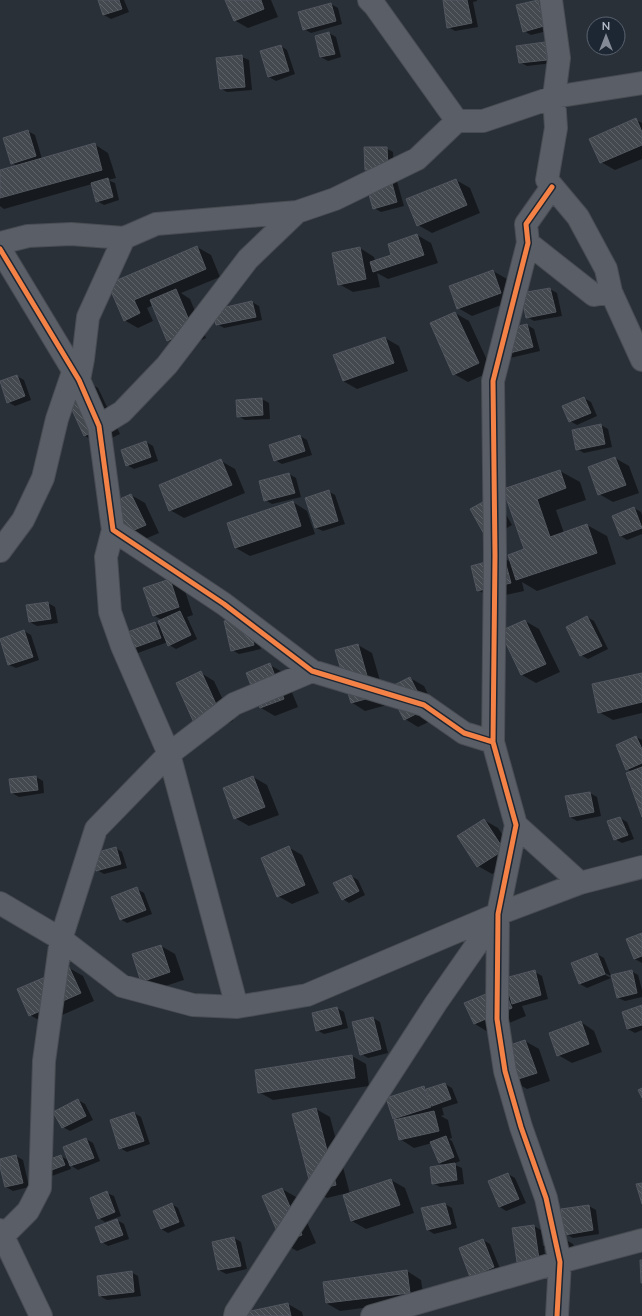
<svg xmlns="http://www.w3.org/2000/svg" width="642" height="1316" font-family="Lato,sans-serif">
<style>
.shadow{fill:#0007}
.building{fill:url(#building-back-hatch);stroke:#52575f}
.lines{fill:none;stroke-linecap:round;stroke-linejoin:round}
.minor-casing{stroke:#484c53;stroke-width:24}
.minor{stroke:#5a5e66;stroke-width:22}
.cycleway-casing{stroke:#1d2633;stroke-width:8}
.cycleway{stroke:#f48246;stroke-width:5}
</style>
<defs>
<pattern id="building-back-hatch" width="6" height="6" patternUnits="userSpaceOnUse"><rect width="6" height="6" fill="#444950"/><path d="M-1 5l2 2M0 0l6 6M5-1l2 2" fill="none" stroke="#5d6168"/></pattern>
</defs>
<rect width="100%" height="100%" fill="#2a3038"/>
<path class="shadow" d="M99,0H124L129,12L111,19L104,15Z
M226,0H271L278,17L248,28L234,20Z
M444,0H477V1L473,2L478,27L455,31L448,27Z
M537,1L544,5L551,30L531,35L524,31Z
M331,4L338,8L342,24L311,33L304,29Z
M329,33L336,37L341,57L328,61L321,57Z
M544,43L551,47L553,63L527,66L520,62Z
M281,46L287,50L295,74L276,81L269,77Z
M242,57L249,60L252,90L227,92L220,88L218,59Z
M636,120L642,123V159L615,170L601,162Z
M28,131L35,135L42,159L94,144L108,153L116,178L108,180L115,183L119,200L104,205L97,201L92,184L4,209L0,206V171L18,166L12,163Z
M386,148L393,152L394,173H373L366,169Z
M396,178L404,206L381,212L374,208Z
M456,180L470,188L480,213L432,233L418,225Z
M417,235L431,243L438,263L388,279L377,273L380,287L353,292L339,284L360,248L374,257L375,261L392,255Z
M197,247L211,255L220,277L181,293L190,299L206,338L182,349L168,340L153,305L147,308L153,321L138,328L124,320L110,285Z
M493,271L507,279L515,300L472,316L458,308Z
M550,289L557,293L562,316L534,321L527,317Z
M252,302L259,306L262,320L224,328L217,324Z
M455,313L469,321L492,371L468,382L454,374Z
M527,325L534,329L540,351L510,358L498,332Z
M385,338L399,346L408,371L357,389L343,381Z
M17,376L24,380L31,400L15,406L8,402Z
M84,380L98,388L120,434L99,444L85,436Z
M584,398L591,402L597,416L577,425L570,421Z
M262,399L269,403L270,419L245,420L238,416Z
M601,425L608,429L612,447L584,453L577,449Z
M300,436L307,440L312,455L282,464L275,460L270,445Z
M146,442L153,446L158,461L134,469L127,465Z
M615,458L629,466L639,493L613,502L599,494Z
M221,461L235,469L245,493L184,518L170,510Z
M560,471L580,482L586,500L556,510L564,533L587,525L607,536L616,564L537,591L522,582L524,591L492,598L478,590L504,558L511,562L526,550L504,490Z
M289,474L296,478L301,497L272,504L265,500Z
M328,491L335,495L345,524L323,531L316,528Z
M131,495L145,503L159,533L133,544Z
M293,502L307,511L315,534L250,556L236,548Z
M499,502L512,525L491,537Z
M634,508L641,512L642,515V534L627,540L621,536Z
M170,580L184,588L193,615L187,617L197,639L176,649L169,645L168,642L135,654L128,650L155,623L161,626L162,620L153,615Z
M48,603L55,607L58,623L37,626L30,622Z
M587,617L594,621L608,649L588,659L581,655Z
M254,621L261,649L239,654L232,650Z
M525,621L539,629L560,672L536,683L522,675L501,632Z
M24,631L31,635L39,660L16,668L9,665Z
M358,645L372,653L387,705L365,711L351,702Z
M270,665L284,673L298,707L275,716L261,708L247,674Z
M201,673L214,681L233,721L210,732Z
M642,674V713L613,720L599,712Z
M410,678L424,686L439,717L418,727L405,719Z
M636,737L642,740V815L632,772L627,769L617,745Z
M36,777L43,781L44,793L19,797L12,793Z
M253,777L267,785L279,815L249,826L235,818Z
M590,793L597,797L601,816L577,821L570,817Z
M620,818L627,822L634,839L622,843L615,839Z
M484,820L498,828L517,858L492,874L478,866Z
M288,847L302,855L319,893L292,904L278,896Z
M116,848L122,852L127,868L104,874L97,870Z
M351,876L358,880L365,895L349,903L343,899Z
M137,889L144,893L152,914L127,923L120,919Z
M642,934V963L635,959L627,940Z
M161,946L175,954L184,980L156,989L142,981Z
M597,954L604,958L611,976L601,971L600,972L611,978L587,988L580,984L572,964Z
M69,968L83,976L94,1001L44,1023L30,1015Z
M631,971L638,975L642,990V997L625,1001L618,998Z
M535,972L542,976L548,999L522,1006L526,1016L488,1032L475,1024L466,1003L503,988L509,991Z
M642,1006V1030L635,1033L628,1029Z
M337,1008L344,1012L348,1028L324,1034L317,1030L313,1014Z
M373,1018L380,1022L388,1053L368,1058L361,1054L353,1023Z
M581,1022L594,1031L602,1052L572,1063L558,1055Z
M525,1041L539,1049L550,1081L527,1089L513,1081Z
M352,1056L366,1064L369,1086L273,1100L259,1092Z
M445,1084L452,1088L458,1103L442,1108L444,1115L441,1116L448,1120L452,1138L449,1139L452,1141L460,1161L453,1164L462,1168L464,1184L440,1187L433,1183L445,1166L439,1163L432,1143L414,1148L400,1139L397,1120L394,1118L423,1087L428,1090Z
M78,1100L85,1104L93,1120L70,1131L63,1127Z
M316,1109L330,1117L350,1194L391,1180L405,1188L414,1213L366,1229L352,1221L343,1194L327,1198L313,1190Z
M134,1113L141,1117L150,1144L127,1152L120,1148Z
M86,1139L93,1143L100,1161L78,1170L70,1165L71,1169L49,1177L42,1173L61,1156L69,1161Z
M16,1156L23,1160L29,1187L13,1191L6,1187L0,1160Z
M508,1174L515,1178L526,1203L506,1211L500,1207L489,1182Z
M282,1189L296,1197L316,1243L297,1251L283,1243Z
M107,1193L114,1196L121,1216L105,1222L99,1218Z
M172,1204L178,1208L185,1226L168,1233L161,1229Z
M445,1204L452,1208L457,1228L434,1234L428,1230Z
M589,1206L596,1210L599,1234L573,1238L566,1234Z
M117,1220L124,1224L129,1239L108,1246L102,1242Z
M534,1226L541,1230L543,1246L566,1240L573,1244L578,1262L549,1264L545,1248H544L546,1262L525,1265L518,1261L513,1229Z
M234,1238L241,1242L247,1269L226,1274L219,1270Z
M483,1240L490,1244L501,1271L471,1276Z
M407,1271L421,1280L424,1300L340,1311L326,1303Z
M131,1272L138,1276L141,1296L107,1300L100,1296Z
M288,1304L302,1312L303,1316H233Z"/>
<path class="building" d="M98,0H119L122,9L103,15Z
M225,0H261L264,9L234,21Z
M443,0H467L472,23L447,28Z
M538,0L544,26L523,32L516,5Z
M331,3L336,21L303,30L298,12Z
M329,32L335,54L320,57L315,36Z
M545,42L547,60L519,63L516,46Z
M281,45L289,71L268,77L260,51Z
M242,55L245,87L220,89L216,58Z
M636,118L642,132V145L600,163L589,139Z
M28,130L36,156L11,164L3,138Z
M95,143L102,170L0,198V170Z
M364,147H387L388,169L365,170Z
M389,172L397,202L373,209L365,180Z
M108,178L113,197L96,202L91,183Z
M456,179L467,205L417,226L406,199Z
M417,234L424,255L373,272L370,262L391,255L388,244Z
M197,246L206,269L134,300L140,313L124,321L108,284Z
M360,247L366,279L338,285L332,253Z
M493,270L501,293L457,309L449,286Z
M550,288L556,312L526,318L521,293Z
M176,289L193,330L167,341L150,300Z
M252,301L256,317L216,325L213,310Z
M455,312L479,363L453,375L430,323Z
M527,324L533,347L502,355L497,331Z
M385,337L394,363L343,381L333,355Z
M17,375L25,396L7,403L0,381Z
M84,379L106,426L84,436L62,388Z
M584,397L591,413L569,422L562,406Z
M262,398L263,415L237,417L236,400Z
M601,424L605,444L576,450L572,430Z
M300,435L305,451L274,461L269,445Z
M146,441L151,457L126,466L121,450Z
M615,457L626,485L598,495L588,467Z
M221,459L232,485L169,511L159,485Z
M560,470L566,488L537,499L550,537L587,524L597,553L516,580L508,555L524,549L503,489Z
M289,473L295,493L264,501L259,481Z
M329,490L338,521L315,528L305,498Z
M131,494L146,525L118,537L104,506Z
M492,497L506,521L484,534L470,509Z
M293,501L301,526L235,548L227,523Z
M634,507L642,528L620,536L612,516Z
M504,557L511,583L477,591L471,566Z
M170,579L179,607L153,616L143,588Z
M48,602L51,619L29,622L26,605Z
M180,611L191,635L168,646L158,621Z
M247,616L254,645L231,651L224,621Z
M587,616L602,646L580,656L566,627Z
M525,620L546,664L521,675L500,631Z
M155,622L161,638L128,650L122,634Z
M24,630L33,657L8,665L0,639Z
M358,644L373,697L351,703L335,650Z
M270,663L284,699L260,708L246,673Z
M201,671L220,713L195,725L176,683Z
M642,673V702L598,713L592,684Z
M410,677L426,709L404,720L388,688Z
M636,736L642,749V763L626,770L616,745Z
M642,767V817L626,773Z
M36,776L38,790L11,793L9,779Z
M253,776L265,807L234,819L223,788Z
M590,792L594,812L570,817L565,796Z
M620,817L628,835L614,840L607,821Z
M484,819L504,850L477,867L457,836Z
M289,846L305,885L277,897L261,858Z
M116,847L121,864L96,871L91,854Z
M351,875L359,891L342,900L333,883Z
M137,887L146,910L120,920L111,897Z
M642,933V956L634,959L626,939Z
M161,945L170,972L141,982L132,954Z
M597,953L605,974L579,984L571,963Z
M69,967L81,993L29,1016L17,989Z
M535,970L541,995L512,1004L505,978Z
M632,970L637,993L617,998L611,975Z
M503,987L512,1008L474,1024L464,1003Z
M642,1005V1025L627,1029L622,1012Z
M337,1007L342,1024L316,1031L312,1013Z
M373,1017L381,1049L360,1055L352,1022Z
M581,1021L589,1044L557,1056L549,1033Z
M525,1040L537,1073L512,1081L501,1048Z
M352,1055L355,1078L258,1093L255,1070Z
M445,1083L451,1099L432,1106L426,1089Z
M424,1086L431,1107L393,1119L386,1098Z
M642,1088V1098L638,1090Z
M78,1099L86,1116L62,1128L53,1112Z
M316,1108L336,1185L312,1191L292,1114Z
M434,1111L439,1131L399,1140L394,1120Z
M134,1112L144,1141L119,1149L110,1120Z
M446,1136L454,1157L439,1163L430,1142Z
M86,1138L94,1158L70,1166L63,1147Z
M16,1155L23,1183L5,1187L0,1167V1159Z
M61,1155L65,1165L41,1174L37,1164Z
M455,1163L457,1180L432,1184L430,1167Z
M508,1173L519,1199L499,1207L488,1181Z
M391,1179L400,1205L351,1221L343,1195Z
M642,1183V1204L636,1184Z
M282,1188L302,1235L282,1243L262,1196Z
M107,1191L115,1212L98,1219L90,1198Z
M172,1203L179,1222L161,1229L153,1211Z
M445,1203L451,1224L427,1230L421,1208Z
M589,1205L593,1230L565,1235L561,1209Z
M117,1219L123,1235L101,1243L95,1227Z
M534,1225L539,1259L517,1262L512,1228Z
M234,1237L241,1266L218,1270L212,1242Z
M483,1239L494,1267L470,1277L459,1248Z
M640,1260H642V1283H641Z
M407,1270L410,1293L326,1303L323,1282Z
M132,1271L134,1292L99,1296L97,1276Z
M288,1303L291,1316H232V1315Z"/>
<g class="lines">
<defs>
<path id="minor" d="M369,0L375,6L457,121
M551,0L559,58L554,97L556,128L547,180L578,217L606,269L611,292L642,360
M552,187L526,224L528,243L493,381L495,555L493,742L516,825L498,914L497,1019L505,1071L521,1127L546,1198L560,1262L557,1316
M0,243L28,236L71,234L124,238L156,224L297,212L335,199L417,159L457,121H483L554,97L642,83
M528,243L594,295L611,292
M0,249L79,380L99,426L113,530L224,604L312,671L424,705L464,733L493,742
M79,380L83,359L88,317L124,238
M99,426L122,412L167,365L248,259L297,212
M113,530L106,557L110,612L122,646L169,754L237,1007
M0,551L23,520L43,478L57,419L73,372
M516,825L580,883
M0,903L61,939L122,986L193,1005L237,1007L307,995L498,914L580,883L642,867
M0,1230L41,1316
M0,1239L28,1211L40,1188L44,1061L61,939L96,829L169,754L234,704L312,671
M235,1316L236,1312L436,1003L498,914
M372,1316L560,1262L642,1240"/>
</defs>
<use href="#minor" class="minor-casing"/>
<use href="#minor" class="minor"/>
<defs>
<path id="cycleway" d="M552,187L526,224L528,243L493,381L495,555L493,742L516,825L498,914L497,1019L505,1071L521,1127L546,1198L560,1262L557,1316
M0,249L79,380L99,426L113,530L224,604L312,671L424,705L464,733L493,742"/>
</defs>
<use href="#cycleway" class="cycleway-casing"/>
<use href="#cycleway" class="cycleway"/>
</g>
<g transform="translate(606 36)"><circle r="19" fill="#1d2633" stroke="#59626f"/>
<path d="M0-3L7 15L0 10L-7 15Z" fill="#848b96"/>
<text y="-6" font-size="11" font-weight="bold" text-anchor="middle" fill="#b4bcc9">N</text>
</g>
</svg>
